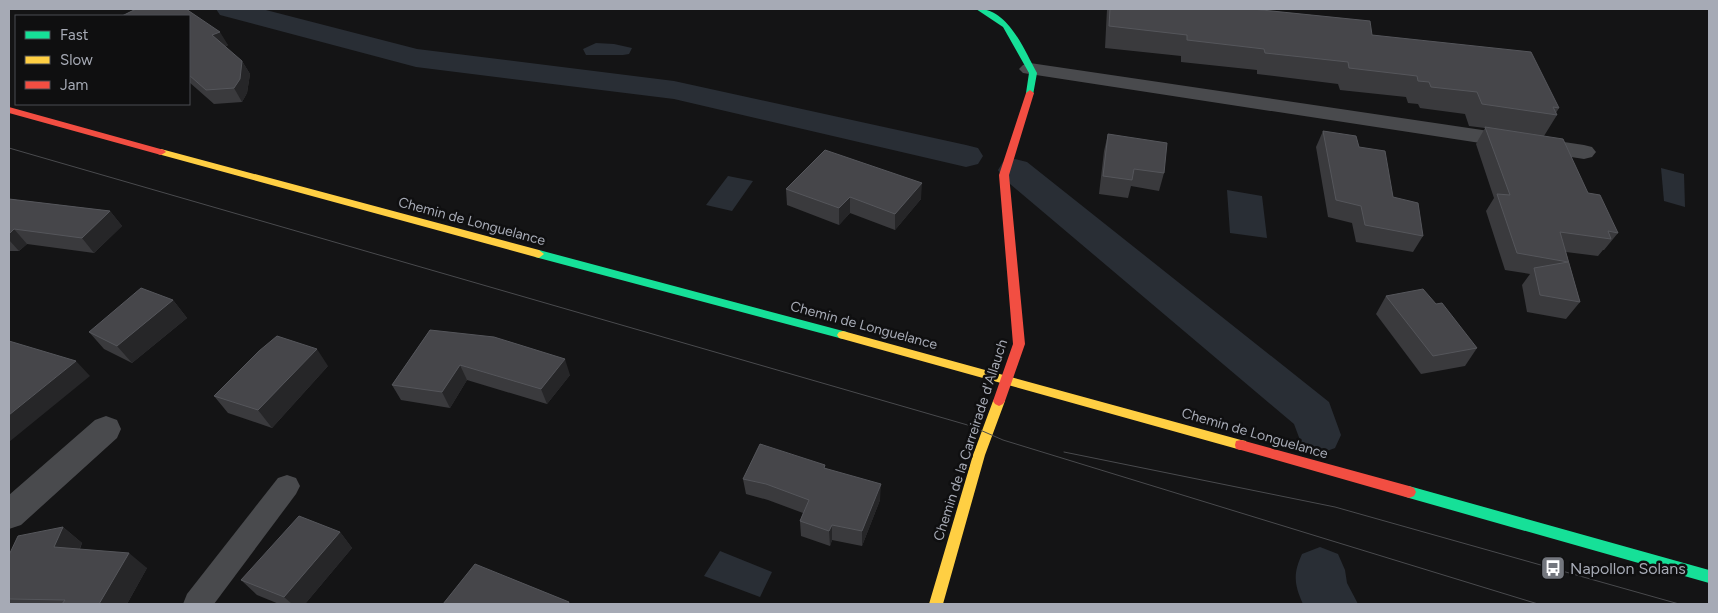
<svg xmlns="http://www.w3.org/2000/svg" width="1718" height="613" font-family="Figtree,sans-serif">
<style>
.water{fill:#292e35}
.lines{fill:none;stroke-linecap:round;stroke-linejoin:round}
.canal{fill:#292e35;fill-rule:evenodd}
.lane{fill:#494a4d;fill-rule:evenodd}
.street{fill:#494a4d;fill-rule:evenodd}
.fast{fill:#16e098;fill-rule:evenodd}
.slow{fill:#ffcf43;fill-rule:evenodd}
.jam{fill:#f24e42;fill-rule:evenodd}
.tram{stroke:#494a4d;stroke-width:1}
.wall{fill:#3a3a3d}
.shaded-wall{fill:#262628}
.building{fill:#46464a;stroke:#55565b}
.labels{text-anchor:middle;stroke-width:5;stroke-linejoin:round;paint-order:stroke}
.street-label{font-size:14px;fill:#a6aab5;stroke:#0f0f10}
.near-poi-label{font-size:16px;fill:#a6aab5;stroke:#0f0f10;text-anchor:start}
</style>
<rect width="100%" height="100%" fill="#141415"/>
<path class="water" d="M596,43L614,44L632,48L629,54L623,55H586L583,49Z
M1661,168L1684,174L1685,207L1664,201Z
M728,176L753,181L732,211L706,205Z
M1227,190L1262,196L1267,238L1230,233Z
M720,551L772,572L760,597L704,576Z"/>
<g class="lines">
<path class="canal" d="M216,9H262L417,49L674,81L966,145L978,148L983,156L978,164L966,167L674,99L416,67L220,15Z
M1015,159L1027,162L1329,402L1341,435L1335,448L1319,454L1303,448L1294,424L1003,178L998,170L1003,162Z
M1320,547L1338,554L1345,570L1347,583L1358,604H1303C1294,584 1293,574 1302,554Z"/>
<path class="lane" d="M287,475L296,478L300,486L296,494L214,604H183L187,594L278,478Z"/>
<path class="street" d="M1030,63L1584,145L1592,147L1596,152L1592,157L1584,159L1023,73L1019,69L1023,65Z
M106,416L117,420L121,429L117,438L21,525L9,529V495L95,420Z"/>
<path class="fast" d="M976,9C1008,7 1024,50 1037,73L1033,95L1030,96L1026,93L1029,73L1003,27Z
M539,250L843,331L847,332L849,335L847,338L843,339L535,257L534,254Z
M1409,486L1709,570V583L1409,498L1404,496L1402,492L1404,488Z"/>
<path class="slow" d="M161,149L539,250L544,254L539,258L158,154V150Z
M843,331L1241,440L1246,441L1247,445L1246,449L1241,450L839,338L837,335L839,332Z
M999,396L1003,398L1005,401L985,455L943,604H929L973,455L993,401L995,398Z"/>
<path class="jam" d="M1030,90L1034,93L1009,175L1025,344L1005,401L1003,404L999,406L995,404L993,401L1013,344L999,175L1026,93Z
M9,107L164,150L166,152L161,155L9,113Z
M1241,440L1409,486L1414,488L1416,492L1414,496L1409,498L1241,450L1236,449L1235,445L1236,441Z"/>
<path class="tram" d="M9,148L971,426L1003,440L1538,604
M1064,452L1335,507L1679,604"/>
</g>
<path class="wall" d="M1107,9H1252L1372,35L1559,108L1556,113L1557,115L1544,136L1618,233L1604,250H1603L1598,256L1566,252L1580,302L1566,319L1527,312L1522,285L1530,274L1505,270L1486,211L1494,198L1476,144L1485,128L1469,126L1465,114L1420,108L1418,104L1408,103L1406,97L1340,90L1338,84L1257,74V70L1181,62V56L1105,48Z
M189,16L228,45L225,47L242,61L250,74L247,93L242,102L214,104L189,82Z
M1323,131L1359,147L1393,197L1423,236L1413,252L1356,242L1352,223L1328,217L1316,147Z
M1108,134L1164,173L1159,191L1131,186L1128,198L1099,194L1104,151Z
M786,189L921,199L895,230L850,213L839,225L787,205Z
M9,199L110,211L122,226L94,253L27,244L19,251H9Z
M1386,296L1436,304L1477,348L1465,366L1421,374L1376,314Z
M173,300L187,318L132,363L104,349L89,332Z
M430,330L570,375L547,404L467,380L450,408L401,400L392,385Z
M328,366L272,428L228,413L214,396Z
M825,468L880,500L862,546L832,540L830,546L801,536L800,521L803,513L768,500L746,494L743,479Z
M63,527L82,543L80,549L147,568L127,604H9V555Z
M340,532L352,548L305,604H279L257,595L241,580Z"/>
<path class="shaded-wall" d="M220,32L228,45L219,49L212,35Z
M242,61L250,74L247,93L242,102L234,88Z
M922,183L921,199L895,230V214Z
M850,197V213L839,225V208Z
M110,211L122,226L94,253L82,238Z
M14,229L27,244L19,251L9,240V234Z
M173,300L187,318L132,363L117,346Z
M317,349L328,366L272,428L258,410Z
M565,359L570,375L547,404L541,389Z
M76,361L90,376L9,442V415Z
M460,365L467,380L450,408L442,392Z
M881,484L880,500L862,546V531Z
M832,525V540L830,546L829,531Z
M63,527L82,543L73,563L54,547Z
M340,532L352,548L305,604H292L284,597Z
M129,553L147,568L127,604H99Z"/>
<path class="building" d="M136,9H186L220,32L212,35L242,61L240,79L234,88L206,90L189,75V16H122Z
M1110,9H1252L1370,21L1372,35L1531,52L1559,108L1553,107L1557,115L1482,104L1477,92L1431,87L1429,82L1418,81L1417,76L1349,68L1348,62L1265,53L1264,49L1187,40V35L1109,26Z
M1485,127L1563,139L1588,193L1600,195L1618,233L1608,231L1611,239L1560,232L1580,302L1540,295L1534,268L1568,262L1517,253L1497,194L1510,195Z
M1323,131L1356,136L1359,147L1385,151L1393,197L1418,203L1423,236L1365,225L1361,206L1336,200Z
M1108,134L1167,143L1164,173L1134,169L1132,180L1103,176Z
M825,150L922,183L895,214L850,197L839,208L786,189Z
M9,199L110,211L82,238L14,229L9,234Z
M141,288L173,300L117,346L89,332Z
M1423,289L1436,304L1442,303L1477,348L1433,356L1386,296Z
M430,330L494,337L565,359L541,389L460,365L442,392L392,385Z
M277,336L317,349L258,410L214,396L259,351Z
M9,341L76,361L9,415Z
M760,444L825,465L824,468L881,484L862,531L832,525L829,531L800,521L809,500L766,484L743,479Z
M299,516L340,532L284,597L241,580Z
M63,527L54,547L129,553L99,604H62L65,600L9,599V555L18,536Z
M475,564L569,602L568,604H443Z"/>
<defs>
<symbol id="bus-square" viewBox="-11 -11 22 22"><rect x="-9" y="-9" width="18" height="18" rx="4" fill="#73767d" stroke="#0f0f10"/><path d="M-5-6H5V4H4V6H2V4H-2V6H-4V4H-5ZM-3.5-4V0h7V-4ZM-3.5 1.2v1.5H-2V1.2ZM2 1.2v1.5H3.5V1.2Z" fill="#fff"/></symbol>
</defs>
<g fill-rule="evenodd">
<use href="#bus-square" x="1539" y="554" width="28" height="28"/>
</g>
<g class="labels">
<g class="street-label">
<text transform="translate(472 221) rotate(15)" y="5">Chemin de Longuelance</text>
<text transform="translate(864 325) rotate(15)" y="5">Chemin de Longuelance</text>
<text transform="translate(1255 433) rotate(16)" y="5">Chemin de Longuelance</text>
<text transform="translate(970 440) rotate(-72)" y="5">Chemin de la Carreirade d'Allauch</text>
</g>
<g class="near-poi-label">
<text x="1570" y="574">Napollon Solans</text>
</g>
</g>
<rect width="1718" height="613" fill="none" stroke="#a6aab5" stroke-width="20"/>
<rect x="15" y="15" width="175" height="90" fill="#0f0f10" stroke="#4b4d52"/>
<rect x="25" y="31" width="25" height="8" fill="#16e098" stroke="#4b4d52"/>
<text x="60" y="40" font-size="15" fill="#a6aab5">Fast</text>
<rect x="25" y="56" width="25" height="8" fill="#ffcf43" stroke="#4b4d52"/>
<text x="60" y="65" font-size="15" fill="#a6aab5">Slow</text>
<rect x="25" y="81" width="25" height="8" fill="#f24e42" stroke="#4b4d52"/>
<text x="60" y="90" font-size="15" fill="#a6aab5">Jam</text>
</svg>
